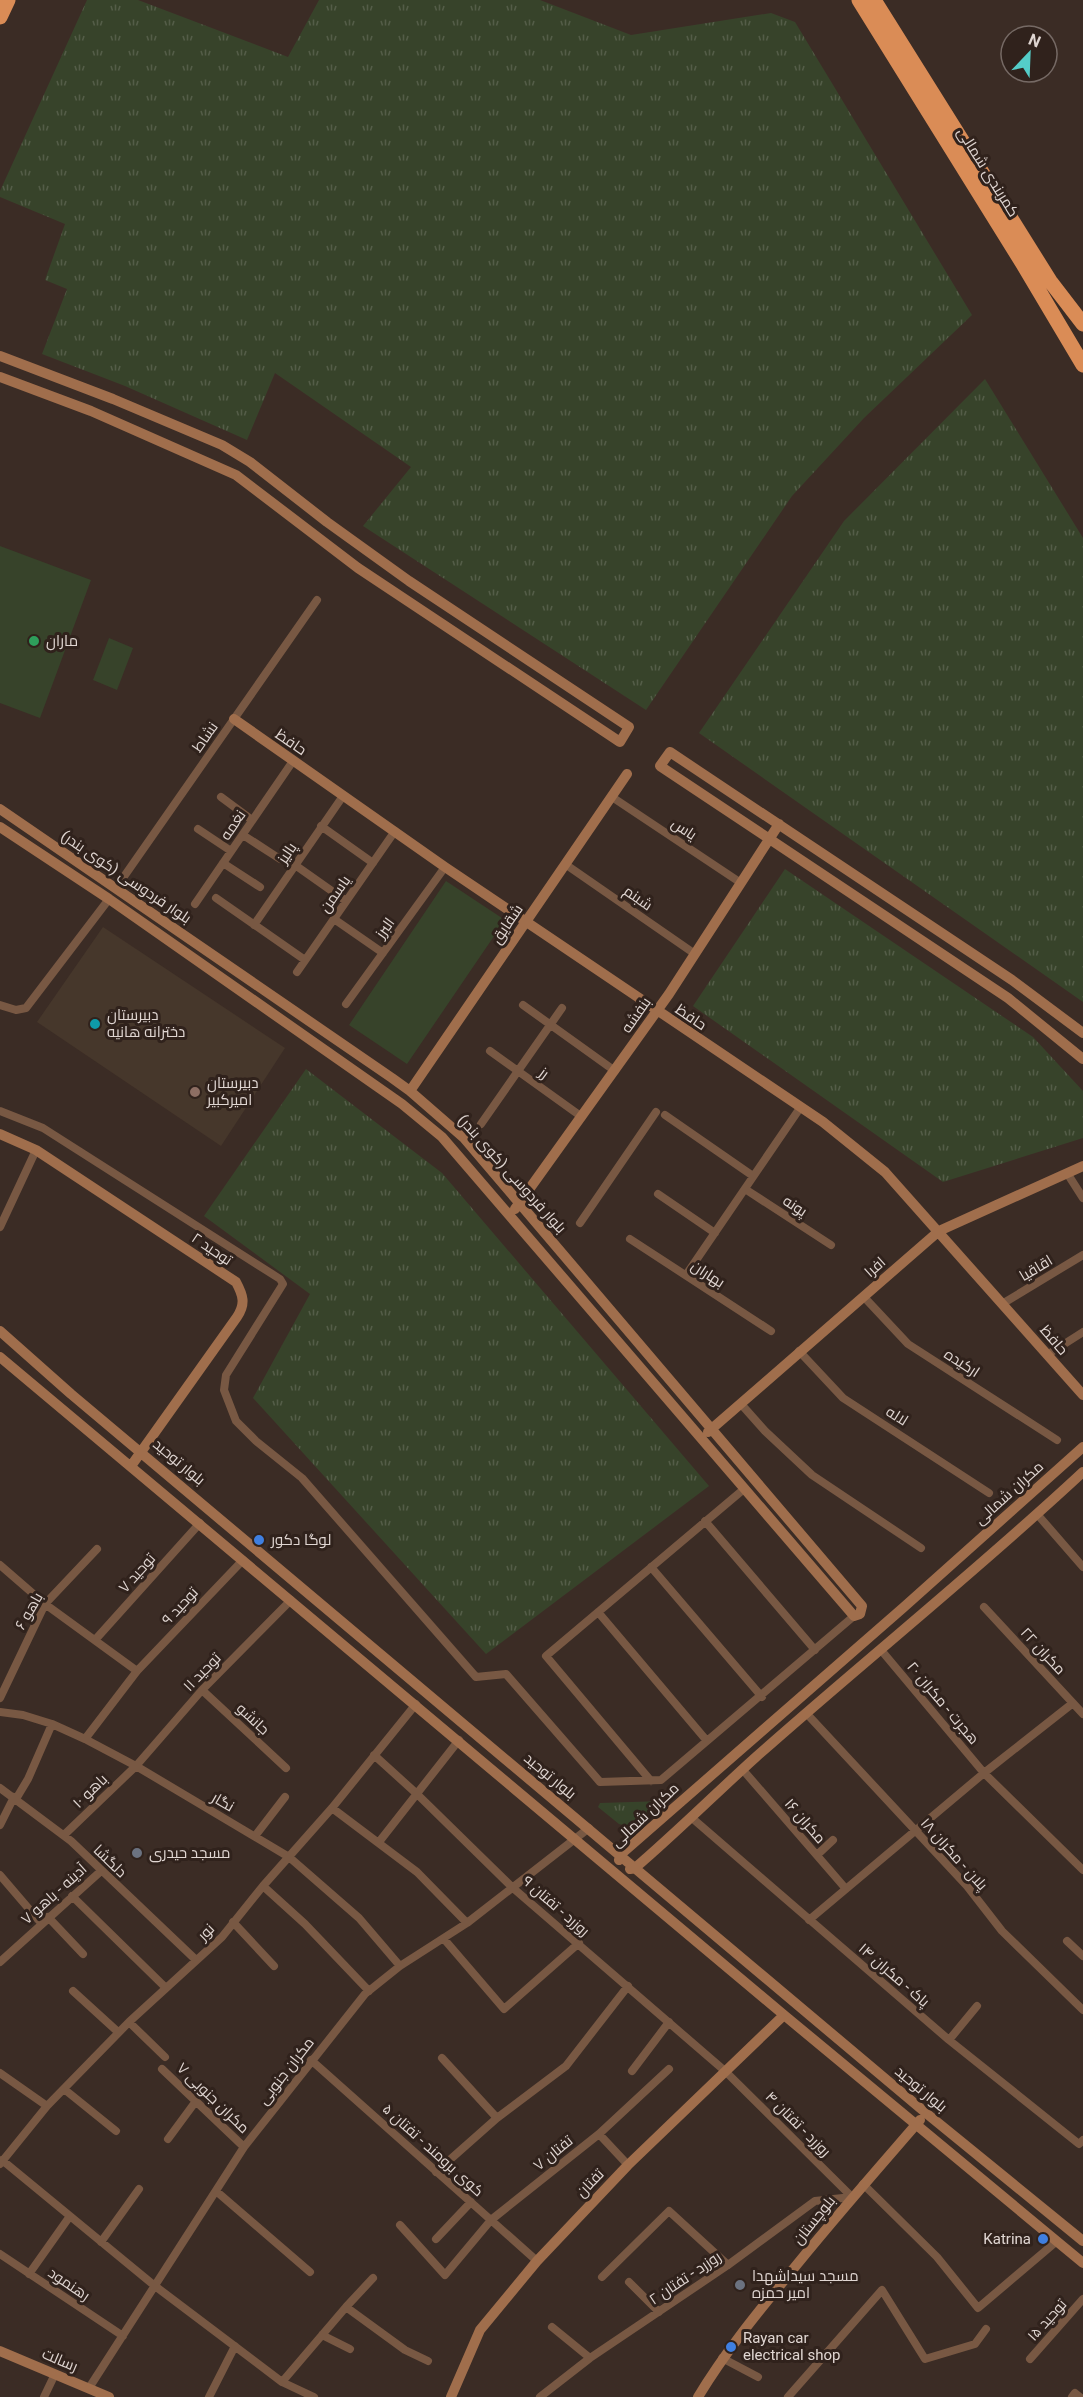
<svg xmlns="http://www.w3.org/2000/svg" width="1083" height="2397" font-family="Roboto,Cairo,sans-serif">
<style>
.education{fill:#46372b}
.grass{fill:url(#grass-tufts)}
.green{fill:#37432a}
.lines{fill:none;stroke-linecap:round;stroke-linejoin:round}
.street{stroke:#785843;stroke-width:8}
.secondary{stroke:#a06e4c;stroke-width:10}
.highway{stroke:#da8c56;stroke-width:15}
.leisure-dot{fill:#2e9e5b;stroke:#30221c;stroke-width:2}
.culture-dot{fill:#0f9aa8;stroke:#30221c;stroke-width:2}
.education-dot{fill:#8d6e63;stroke:#30221c;stroke-width:2}
.shop-dot{fill:#3f7fe0;stroke:#30221c;stroke-width:2}
.worship-dot{fill:#6b7280;stroke:#30221c;stroke-width:2}
.labels{text-anchor:middle;stroke-width:6;stroke-linejoin:round;paint-order:stroke}
.street-label{font-size:15px;fill:#e0d6d2;stroke:#30221c}
.poi-label{font-size:15px;fill:#e0d6d2;stroke:#30221c;text-anchor:start}
</style>
<defs>
<pattern id="grass-tufts" width="24" height="20" patternUnits="userSpaceOnUse" patternTransform="scale(1.5)"><rect width="24" height="20" fill="#37432a"/><path d="M3 7l-1-3M5 7V3M7 7l1-3M15 17l-1-3M17 17v-4M19 17l1-3" fill="none" stroke="#545d48"/></pattern>
</defs>
<rect width="100%" height="100%" fill="#3b2c25"/>
<path class="education" d="M103,927L285,1048L221,1146L37,1022Z"/>
<path class="grass" d="M87,0H138L288,57L319,0H540L631,35L771,13L795,22L972,315L864,418L792,496L646,710L363,526L411,467L275,373L247,440L125,386L42,354L67,289L45,280L65,224L0,197V191Z
M985,379L1083,538V1002L699,733L844,521Z
M785,869L1033,1037L1083,1091V1138L943,1182L693,1006Z
M306,1069L442,1173L709,1486L486,1654L253,1398L310,1294L204,1216Z
M664,1801L634,1828L619,1824L598,1807L600,1803Z"/>
<path class="green" d="M0,546L91,580L40,718L0,703Z
M109,638L133,648L117,690L93,680Z
M446,881L505,920L407,1064L349,1025Z"/>
<g class="lines">
<path class="street" d="M221,797L252,820
M612,797L741,883
M321,826L373,863
M198,829L231,851
M243,835L280,859
M223,863L260,887
M565,864L695,954
M295,865L346,901
M116,888L317,600
M216,898L305,960
M195,904L293,761
M334,919L383,953
M254,925L343,796
M297,972L395,831
M346,1004L445,867
M0,1005L16,1010L26,1008L109,899
M523,1005L615,1071
M490,1051L582,1117
M0,1111L43,1128L280,1279L283,1284L226,1375L224,1390L236,1421L256,1441L302,1478L476,1677L506,1674L600,1782L661,1780L854,1616
M665,1115L753,1176
M481,1124L562,1008
M1067,1173L1083,1198
M745,1189L831,1245
M658,1194L715,1233
M580,1223L656,1112
M0,1227L36,1150
M630,1239L771,1331
M686,1275L800,1108
M864,1297L908,1344L1057,1440
M1002,1304L1083,1255
M799,1351L843,1398L989,1493
M1047,1355L1083,1332
M741,1404L765,1431L812,1475L921,1548
M1037,1514L1083,1567
M705,1521L815,1650
M0,1565L45,1604L137,1671
M651,1567L762,1697
M984,1607L1083,1714
M598,1612L707,1741
M95,1640L200,1523
M881,1650L984,1773L1083,1870
M202,1690L286,1768
M0,1698L45,1604L97,1549
M0,1712L23,1715L52,1724L85,1739L136,1766L289,1857L359,1918L400,1966
M807,1714L967,1886L1002,1931L1083,2010
M85,1739L137,1671L243,1560
M374,1755L417,1794L513,1888L725,2071L852,2197
M743,1770L846,1889
M651,1781L546,1656L744,1489
M0,1788L71,1841L196,1960
M16,1799L28,1779L52,1724
M332,1808L417,1872L467,1923
M692,1818L949,2040L1079,2144L1083,2140
M0,1825L14,1797
M64,1835L136,1766L202,1690L291,1600
M255,1836L285,1797
M379,1842L459,1740
M817,1855L833,1840
M0,1875L41,1923
M263,1886L305,1924L369,1991
M72,1896L166,1988
M48,1917L83,1954
M809,1920L984,1773L1073,1703
M233,1922L274,1966
M444,1939L504,2009L579,1943
M1067,1941L1083,1956
M0,1962L101,1871
M73,1991L118,2032
M129,2022L165,2057
M949,2040L977,2006
M311,2060L537,2261
M162,2069L244,2147
M632,2071L669,2022
M0,2073L47,2106
M64,2089L116,2131
M497,2118L566,2066L628,1986
M599,2134L669,2069
M168,2139L196,2101
M2,2160L155,2286L282,2382L346,2307L405,2350L428,2361
M0,2164L47,2106L129,2022L222,1937L263,1886L332,1808L416,1704
M436,2172L497,2118L442,2058
M863,2184L937,2257L978,2308L1057,2241
M216,2191L310,2272
M400,2225L445,2275L491,2220L599,2134L628,2165
M436,2239L471,2202
M101,2242L139,2189
M0,2254L123,2336
M29,2274L70,2216
M602,2277L669,2211L728,2265
M629,2282L659,2312
M346,2307L373,2278
M552,2327L590,2358
M322,2335L350,2349
M722,2358L758,2377
M1030,2359L1083,2299
M282,2382L314,2397
M89,2388L244,2147L365,1994L400,1966L467,1923L589,1828
M44,2397L55,2374
M209,2397L235,2346
M540,2397L590,2358L728,2265L815,2201L852,2197
M788,2397L882,2290L925,2359L975,2344L986,2329
M1072,2397L1075,2393L1080,2397"/>
<path class="secondary" d="M0,356L113,399L222,445L250,462L327,522L409,581L629,727L620,742L358,568L236,475L91,411L0,377
M234,719L445,867L823,1122L885,1172L1083,1395
M0,809L392,1078L410,1091L464,1138L862,1606L860,1614L854,1616L442,1137L402,1104L109,899L0,827
M1083,1033L1012,980L670,752L660,766L1008,998L1083,1059
M410,1091L627,774
M0,1134L36,1150L236,1282C243,1295 246,1304 237,1317L131,1466
M515,1209L669,994L779,824
M0,1331L71,1394L926,2113L1083,2241
M0,1357L784,2015L1083,2263
M708,1432L939,1231L1083,1166
M619,1860L620,1855L904,1607L1083,1447
M630,1869L635,1868C677,1832 716,1793 756,1757C864,1661 977,1571 1083,1472
M0,2351L109,2397
M451,2397L480,2330L537,2261L628,2165L784,2015
M698,2397C724,2354 754,2317 786,2278C829,2224 875,2172 920,2120"/>
<path class="highway" d="M859,0L1023,264L1083,365
M874,0L1050,281L1083,324
M0,17L8,0"/>
</g>
<circle class="leisure-dot" cx="34" cy="641" r="6"/>
<circle class="culture-dot" cx="95" cy="1024" r="6"/>
<circle class="education-dot" cx="195" cy="1092" r="6"/>
<g class="shop-dot">
<circle cx="259" cy="1540" r="6"/>
<circle cx="1043" cy="2239" r="6"/>
<circle cx="731" cy="2347" r="6"/>
</g>
<g class="worship-dot">
<circle cx="137" cy="1853" r="6"/>
<circle cx="740" cy="2285" r="6"/>
</g>
<g class="labels">
<g class="street-label">
<text transform="translate(988 172) rotate(58)" y="5">کمربندی شمالی</text>
<text transform="translate(205 737) rotate(-55)" y="5">نشاط</text>
<text transform="translate(291 742) rotate(34)" y="5">حافظ</text>
<text transform="translate(233 825) rotate(-56)" y="5">نغمه</text>
<text transform="translate(684 829) rotate(34)" y="5">یاس</text>
<text transform="translate(287 853) rotate(-56)" y="5">پالیز</text>
<text transform="translate(126 877) rotate(34)" y="5">بلوار فردوسی (کوی بندر)</text>
<text transform="translate(335 894) rotate(-55)" y="5">یاسمن</text>
<text transform="translate(638 898) rotate(35)" y="5">شبنم</text>
<text transform="translate(507 924) rotate(-56)" y="5">شقایق</text>
<text transform="translate(385 928) rotate(-54)" y="5">البرز</text>
<text transform="translate(636 1015) rotate(-55)" y="5">بنفشه</text>
<text transform="translate(691 1017) rotate(34)" y="5">حافظ</text>
<text transform="translate(544 1073) rotate(36)" y="5">رز</text>
<text transform="translate(512 1174) rotate(48)" y="5">بلوار فردوسی (کوی بندر)</text>
<text transform="translate(795 1206) rotate(33)" y="5">پونه</text>
<text transform="translate(212 1249) rotate(34)" y="5">توحید ۲</text>
<text transform="translate(875 1267) rotate(-42)" y="5">افرا</text>
<text transform="translate(1036 1268) rotate(-31)" y="5">اقاقیا</text>
<text transform="translate(708 1274) rotate(33)" y="5">بهاران</text>
<text transform="translate(1054 1340) rotate(49)" y="5">حافظ</text>
<text transform="translate(962 1363) rotate(33)" y="5">ارکیده</text>
<text transform="translate(897 1416) rotate(32)" y="5">لاله</text>
<text transform="translate(179 1462) rotate(40)" y="5">بلوار توحید</text>
<text transform="translate(1009 1493) rotate(-42)" y="5">مکران شمالی</text>
<text transform="translate(137 1573) rotate(-48)" y="5">توحید ۷</text>
<text transform="translate(180 1606) rotate(-47)" y="5">توحید ۹</text>
<text transform="translate(29 1611) rotate(-60)" y="5">باهو ۶</text>
<text transform="translate(1043 1651) rotate(47)" y="5">مکران ۲۲</text>
<text transform="translate(202 1672) rotate(-46)" y="5">توحید ۱۱</text>
<text transform="translate(943 1703) rotate(50)" y="5">هجرت - مکران ۲۰</text>
<text transform="translate(253 1719) rotate(43)" y="5">جانشو</text>
<text transform="translate(550 1776) rotate(40)" y="5">بلوار توحید</text>
<text transform="translate(90 1791) rotate(-44)" y="5">باهو ۱۰</text>
<text transform="translate(223 1802) rotate(30)" y="5">نگار</text>
<text transform="translate(645 1815) rotate(-43)" y="5">مکران شمالی</text>
<text transform="translate(805 1821) rotate(49)" y="5">مکران ۱۶</text>
<text transform="translate(954 1854) rotate(48)" y="5">پلان - مکران ۱۸</text>
<text transform="translate(110 1861) rotate(44)" y="5">دلگشا</text>
<text transform="translate(54 1894) rotate(-42)" y="5">آدینه - باهو ۷</text>
<text transform="translate(556 1906) rotate(41)" y="5">روزرد - تفتان ۹</text>
<text transform="translate(206 1932) rotate(-45)" y="5">نور</text>
<text transform="translate(894 1975) rotate(41)" y="5">پاک - مکران ۱۴</text>
<text transform="translate(286 2071) rotate(-52)" y="5">مکران جنوبی</text>
<text transform="translate(921 2089) rotate(40)" y="5">بلوار توحید</text>
<text transform="translate(213 2098) rotate(44)" y="5">مکران جنوبی ۷</text>
<text transform="translate(798 2124) rotate(45)" y="5">روزرد - تفتان ۴</text>
<text transform="translate(433 2150) rotate(42)" y="5">کوی برومند - تفتان ۵</text>
<text transform="translate(553 2153) rotate(-39)" y="5">تفتان ۷</text>
<text transform="translate(590 2183) rotate(-46)" y="5">تفتان</text>
<text transform="translate(814 2220) rotate(-51)" y="5">بلوچستان</text>
<text transform="translate(685 2278) rotate(-34)" y="5">روزرد - تفتان ۲</text>
<text transform="translate(69 2284) rotate(34)" y="5">رهنمود</text>
<text transform="translate(1047 2320) rotate(-48)" y="5">توحید ۱۵</text>
<text transform="translate(60 2360) rotate(23)" y="5">رسالت</text>
</g>
<g class="poi-label">
<text x="46" y="646">ماران</text>
<text x="107" y="1020">دبیرستان<tspan x="107" dy="17">دخترانه هانیه</tspan></text>
<text x="207" y="1088">دبیرستان<tspan x="207" dy="17">امیرکبیر</tspan></text>
<text x="271" y="1545">لوگا دکور</text>
<text x="149" y="1858">مسجد حیدری</text>
<text x="1031" y="2244" text-anchor="end">Katrina</text>
<text x="752" y="2281">مسجد سیداشهدا<tspan x="752" dy="17">امیر حمزه</tspan></text>
<text x="743" y="2343">Rayan car<tspan x="743" dy="17">electrical shop</tspan></text>
</g>
</g>
<g transform="translate(1029 54) rotate(23)"><circle r="28" fill="#30221c" stroke="#766a65" stroke-width="1.5"/>
<path d="M0-4.5L10 22L0 15L-10 22Z" fill="#54cdc8"/>
<text y="-9" font-size="16" font-weight="bold" text-anchor="middle" fill="#e0d6d2">N</text>
</g>
</svg>
